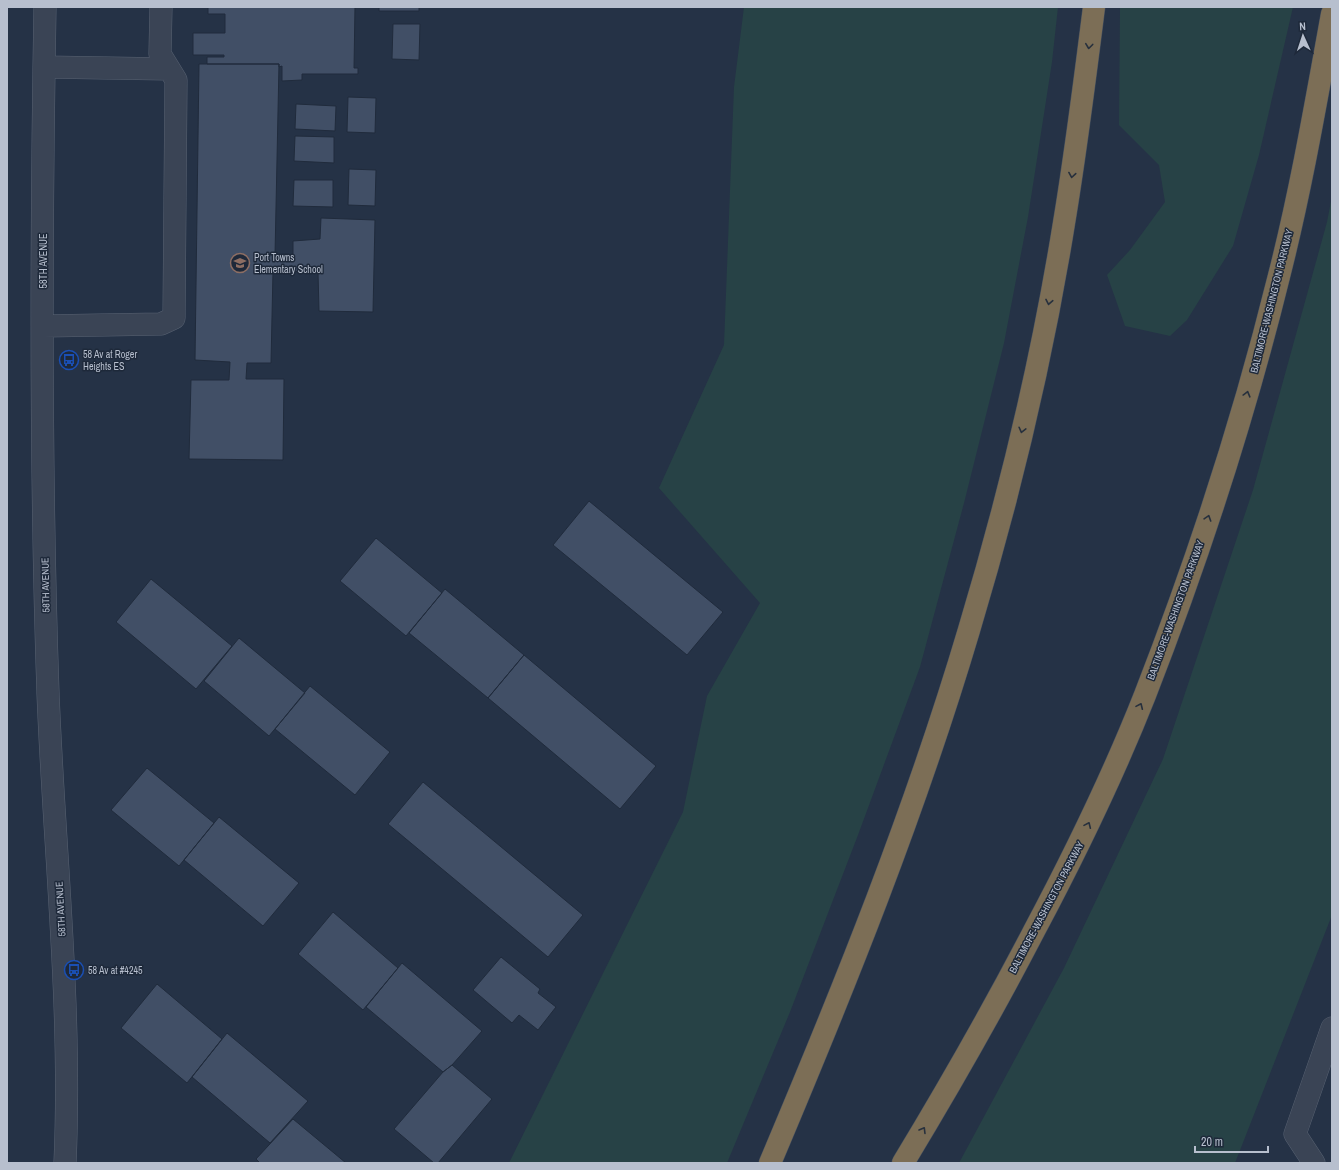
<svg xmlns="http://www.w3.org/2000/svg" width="1339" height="1170" font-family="'Archivo Narrow',sans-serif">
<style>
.green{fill:#274246}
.building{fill:#414f66;stroke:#202b3c}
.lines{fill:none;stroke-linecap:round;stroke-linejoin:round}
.minor-casing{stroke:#586272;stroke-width:23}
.highway-casing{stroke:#444f5f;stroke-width:23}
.minor{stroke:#3a4455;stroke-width:22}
.highway{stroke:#7c6e56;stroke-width:22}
.oneway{stroke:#27303d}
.labels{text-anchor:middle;stroke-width:3;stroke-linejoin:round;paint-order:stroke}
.poi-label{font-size:10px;fill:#b7bfce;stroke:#1e293a;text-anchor:start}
.street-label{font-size:10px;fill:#b7bfce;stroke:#1e293a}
</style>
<rect width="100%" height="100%" fill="#253246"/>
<path class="green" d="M744,7H1058L1052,62L1028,217L1004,343L964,503L920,667L858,835L790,1012L727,1163H509L683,812L707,696L760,603L659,488L724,345L734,87Z
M1120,7H1293L1259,155L1233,246L1187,320L1170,336L1125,326L1107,275L1130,250L1165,202L1159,165L1119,125Z
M1332,196V915L1235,1163H959L1064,968L1163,759L1253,490L1327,222Z"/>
<path class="building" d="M208,7H355L354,68H358V74H302V80L282,81V66L279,67V64H207V57H224V55H193V33H225V14H208Z
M379,7H419V11H379Z
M393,24H420L419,60L392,59Z
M199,64H279L275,255H293V241L320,239L321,218L375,220L373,312L319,311L318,272L273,271L271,363H247L246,379H284L283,460L189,459L191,380H229L230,362L195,360Z
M348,97L376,98L375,133L347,132Z
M296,104L336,106L335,131L295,129Z
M295,136L334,137V163L294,161Z
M349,169L376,170L375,206L348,205Z
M294,180H333V207L293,206Z
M589,501L723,612L687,655L553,545Z
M376,538L442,593L406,636L340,581Z
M151,579L232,646L196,689L116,622Z
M445,589L524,655L488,698L409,633Z
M239,638L305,693L269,736L204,681Z
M524,655L656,766L620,809L488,698Z
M310,686L390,752L355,795L275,729Z
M147,768L214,823L179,866L111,810Z
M423,782L583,915L548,957L388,824Z
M219,817L299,883L263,926L184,860Z
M333,912L398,968L363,1010L298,954Z
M501,957L540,989L538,993L556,1007L538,1030L519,1015L512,1023L473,990Z
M402,963L482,1031L452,1065L443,1072L366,1007Z
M157,984L222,1039L187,1083L121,1028Z
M227,1033L308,1101L270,1143L192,1077Z
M452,1065L492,1099L438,1163H434L394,1129L443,1072Z
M293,1119L346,1163H260L256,1159Z"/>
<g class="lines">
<defs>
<path id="minor" d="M45,7C41,235 40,464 48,693C54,849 72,1006 65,1163
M44,67L169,69
M43,326L161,324L174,318L176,80L160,54L161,7
M1314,1163L1295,1134L1332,1028"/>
<path id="highway" d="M770,1163C844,988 915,812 969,630C1009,497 1042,360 1064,223C1076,151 1085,79 1094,7
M903,1163C949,1087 993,1010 1034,931C1075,854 1113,776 1145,695C1198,559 1244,418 1279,276C1301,190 1316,102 1332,14"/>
</defs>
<use href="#minor" class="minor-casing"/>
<use href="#highway" class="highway-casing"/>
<use href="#minor" class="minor"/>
<use href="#highway" class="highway"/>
</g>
<defs><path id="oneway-chevron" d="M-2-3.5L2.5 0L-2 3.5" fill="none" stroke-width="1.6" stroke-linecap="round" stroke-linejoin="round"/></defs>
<g class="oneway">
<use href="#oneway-chevron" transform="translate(1089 46) rotate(97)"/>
<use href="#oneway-chevron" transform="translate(1072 175) rotate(99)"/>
<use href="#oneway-chevron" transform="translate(1049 302) rotate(101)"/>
<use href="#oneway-chevron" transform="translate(1247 394) rotate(-75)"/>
<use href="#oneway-chevron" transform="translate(1022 430) rotate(104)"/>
<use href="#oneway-chevron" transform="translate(1208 518) rotate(-72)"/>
<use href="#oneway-chevron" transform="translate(1140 706) rotate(-66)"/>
<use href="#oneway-chevron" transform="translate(1088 825) rotate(-66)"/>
<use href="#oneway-chevron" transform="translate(923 1130) rotate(-59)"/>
</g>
<defs>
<symbol id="school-ring" viewBox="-11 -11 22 22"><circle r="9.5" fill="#1e293a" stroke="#8d6e63" stroke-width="1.5"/><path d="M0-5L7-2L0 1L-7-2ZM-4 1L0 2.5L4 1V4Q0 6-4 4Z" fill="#8d6e63"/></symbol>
<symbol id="bus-ring" viewBox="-11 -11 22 22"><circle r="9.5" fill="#1e293a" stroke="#1a4fb4" stroke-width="1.5"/><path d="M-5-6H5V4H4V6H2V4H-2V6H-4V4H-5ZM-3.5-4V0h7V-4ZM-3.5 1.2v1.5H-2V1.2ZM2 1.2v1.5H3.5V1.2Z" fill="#1a4fb4"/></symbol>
</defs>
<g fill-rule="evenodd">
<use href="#school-ring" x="229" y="252" width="22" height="22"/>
<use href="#bus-ring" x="58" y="349" width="22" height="22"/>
<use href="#bus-ring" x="63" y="959" width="22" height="22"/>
</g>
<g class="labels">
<g class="poi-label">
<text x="254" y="261">Port Towns<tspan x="254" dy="12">Elementary School</tspan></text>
<text x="83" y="358">58 Av at Roger<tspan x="83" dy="12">Heights ES</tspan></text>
<text x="88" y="974">58 Av at #4245</text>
</g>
<g class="street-label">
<text transform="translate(43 261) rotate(-90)" y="4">58TH AVENUE</text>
<text transform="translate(1271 301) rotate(-76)" y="4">BALTIMORE-WASHINGTON PARKWAY</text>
<text transform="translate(45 585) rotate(-91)" y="4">58TH AVENUE</text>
<text transform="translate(1175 610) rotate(-70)" y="4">BALTIMORE-WASHINGTON PARKWAY</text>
<text transform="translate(1046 907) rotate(-62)" y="4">BALTIMORE-WASHINGTON PARKWAY</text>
<text transform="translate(60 909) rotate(-93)" y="4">58TH AVENUE</text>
</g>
</g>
<rect width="1339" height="1170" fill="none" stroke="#b7bfce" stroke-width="16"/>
<g transform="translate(1303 36) rotate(357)" stroke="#1e293a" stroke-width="3" paint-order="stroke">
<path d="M0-3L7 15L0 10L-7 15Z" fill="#b7bfce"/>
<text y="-6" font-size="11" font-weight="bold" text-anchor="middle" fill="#b7bfce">N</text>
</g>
<path d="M1195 1146v6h73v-6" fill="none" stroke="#b7bfce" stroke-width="2"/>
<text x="1201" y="1146" font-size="12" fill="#b7bfce" stroke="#1e293a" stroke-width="3" paint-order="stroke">20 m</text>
</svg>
